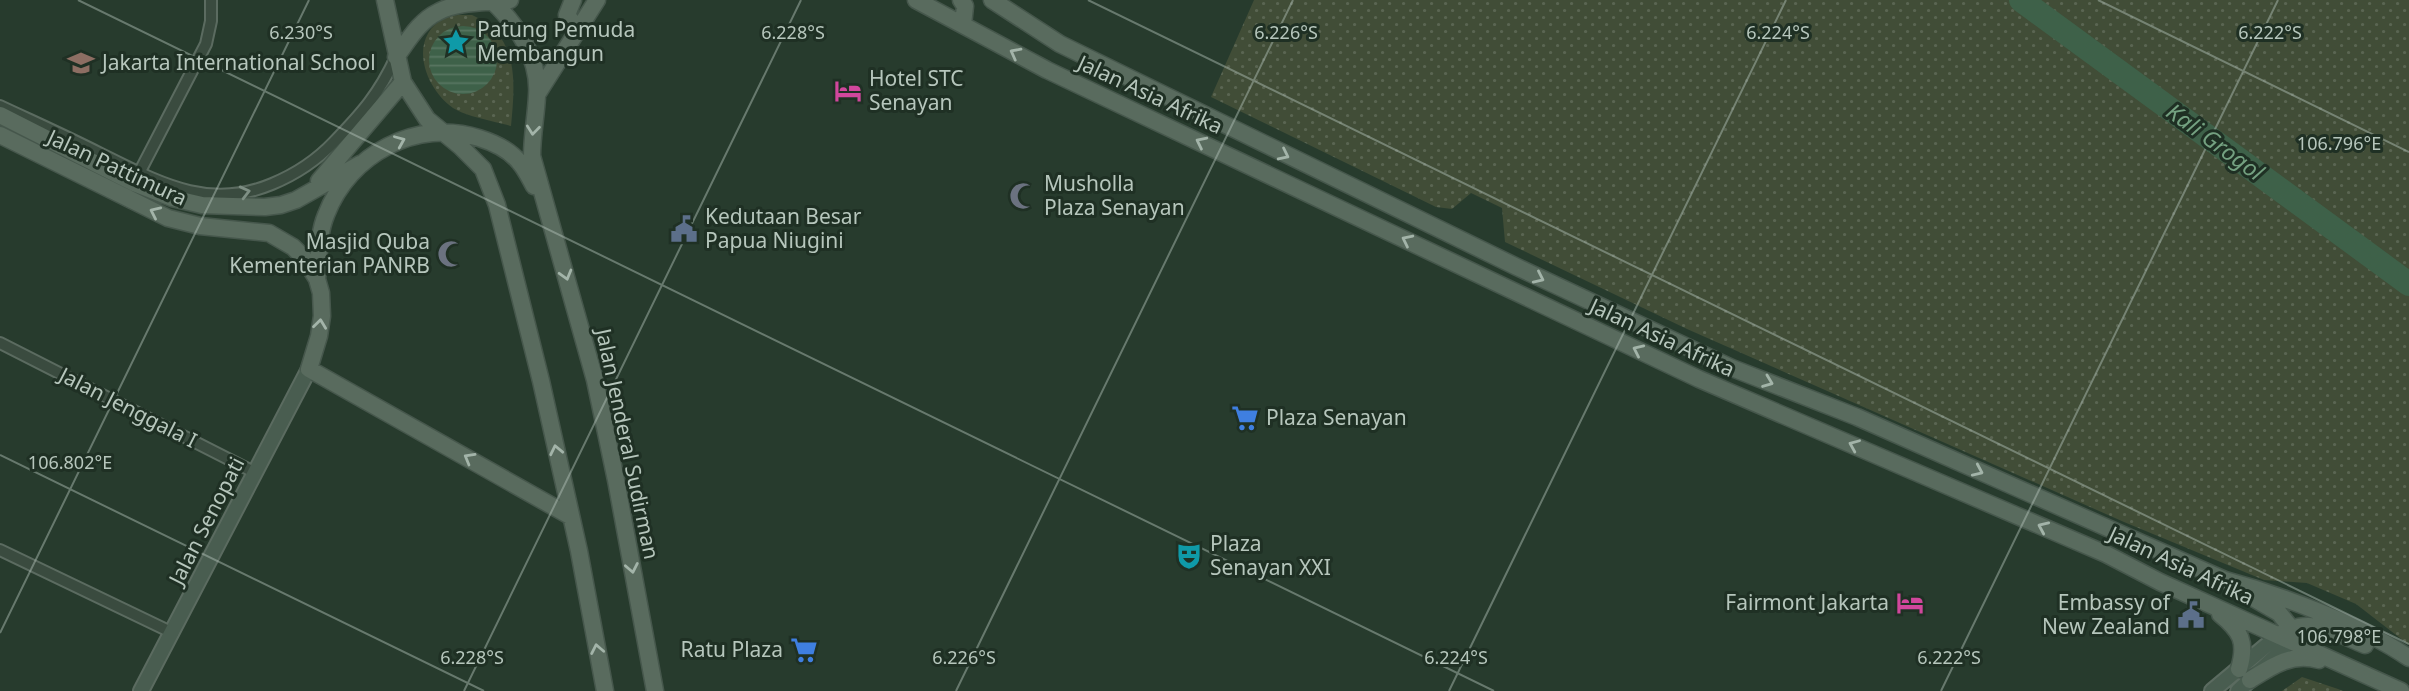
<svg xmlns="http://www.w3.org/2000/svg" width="2409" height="691" font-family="'Noto Sans',sans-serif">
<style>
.green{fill:url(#green-dots)}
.water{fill:url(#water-rules)}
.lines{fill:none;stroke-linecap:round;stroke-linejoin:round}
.river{stroke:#3e6149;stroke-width:24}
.minor-casing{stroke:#5b6b60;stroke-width:14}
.secondary-casing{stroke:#5b6b60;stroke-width:18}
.primary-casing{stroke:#46574c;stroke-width:19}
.minor{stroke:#3a4b3f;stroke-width:10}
.secondary{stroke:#495d50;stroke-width:14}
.primary{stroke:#596b5e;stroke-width:16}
.oneway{stroke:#a3b4a9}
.oneway2{stroke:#7e8f84}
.ticks{fill:none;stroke:#b6c6bc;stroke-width:2;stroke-opacity:0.45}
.labels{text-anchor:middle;stroke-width:6;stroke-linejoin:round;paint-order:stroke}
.poi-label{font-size:21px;fill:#b6c6bc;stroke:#1f3024;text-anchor:start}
.street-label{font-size:21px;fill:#b6c6bc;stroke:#1f3024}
.water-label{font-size:23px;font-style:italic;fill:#74a181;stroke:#1f3024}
.ticks-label{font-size:18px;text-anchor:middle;fill:#b6c6bc;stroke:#1f3024;stroke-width:6;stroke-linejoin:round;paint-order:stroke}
</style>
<defs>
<pattern id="green-dots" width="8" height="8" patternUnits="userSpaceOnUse" patternTransform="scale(1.75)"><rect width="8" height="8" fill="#414d37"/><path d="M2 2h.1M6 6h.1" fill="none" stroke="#5a6552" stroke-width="1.8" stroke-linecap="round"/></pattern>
<pattern id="water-rules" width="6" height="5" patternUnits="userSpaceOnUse" patternTransform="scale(1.75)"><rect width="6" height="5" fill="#3e6149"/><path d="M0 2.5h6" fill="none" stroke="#587661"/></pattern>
</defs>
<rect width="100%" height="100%" fill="#273b2d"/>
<path class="green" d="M1254,0H2409V645L2356,604L2307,583L2264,580L2124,522L1687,329L1505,242L1502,208L1471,193L1452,209L1436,207L1211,97Z
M472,15C520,36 515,83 511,126C494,121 467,117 453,108C424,88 407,37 445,18C453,14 464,15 472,15Z
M2302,677L2338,689L2343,691H2282Z"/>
<path class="water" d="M429 60a34 34 0 1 1 68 0a34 34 0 1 1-68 0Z"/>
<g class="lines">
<path class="river" d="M2021,0L2409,284"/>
<defs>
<path id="minor" d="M0,106C34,122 68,137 101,154C158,182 208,211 272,184C296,174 316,161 334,142C362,113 379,94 396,57
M137,177L206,44L211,21V0
M0,343L256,473
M0,550L173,633"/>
<path id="secondary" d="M141,691L309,369
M2212,691L2279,635
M2238,691L2278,654L2290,640"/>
<path id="primary" d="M385,0L403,82L427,119L461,147L483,169L497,205L541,381L579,551L605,691
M491,0C517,24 540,59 537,96C536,116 532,136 532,156L595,380L616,480L655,691
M573,0L567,15L577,29
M916,0L1047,70L1699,379L2106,554L2160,582L2401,691
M961,0L965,6L963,25
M992,0L1060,44L1517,267L1732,368L1857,417L2225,580C2281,595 2361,625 2409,658
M396,57C408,41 419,21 438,12C458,1 488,3 510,0
M538,93L597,0
M0,115L134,183L172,198L202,205L265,207L281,205L296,200L360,164
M0,135L168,218L200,226L269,233L293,247L303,257L317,279L321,293L322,316L319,336L309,369L570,516
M319,181L403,82
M317,279C319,258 318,234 326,215C349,154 417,118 479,138C495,143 510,150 520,163C526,170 530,179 534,186
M2248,595L2279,613L2291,628V637
M2220,614C2241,631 2247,642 2239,669
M2279,635C2311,615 2335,633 2365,645
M2250,680C2272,666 2292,652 2319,660"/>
</defs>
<use href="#minor" class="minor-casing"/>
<use href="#secondary" class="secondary-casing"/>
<use href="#primary" class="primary-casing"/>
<use href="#minor" class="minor"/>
<use href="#secondary" class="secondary"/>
<use href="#primary" class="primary"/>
</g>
<defs><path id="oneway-chevron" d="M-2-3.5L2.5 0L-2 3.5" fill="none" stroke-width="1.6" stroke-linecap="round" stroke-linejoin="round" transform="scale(1.75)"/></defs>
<g class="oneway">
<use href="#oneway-chevron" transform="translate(1015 53) rotate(-152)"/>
<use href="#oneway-chevron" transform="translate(533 130) rotate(96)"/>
<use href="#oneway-chevron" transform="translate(400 141) rotate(-23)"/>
<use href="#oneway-chevron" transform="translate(1201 142) rotate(-154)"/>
<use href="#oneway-chevron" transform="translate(1284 155) rotate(26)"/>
<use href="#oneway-chevron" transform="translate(155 212) rotate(-155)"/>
<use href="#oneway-chevron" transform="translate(1407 240) rotate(-154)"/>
<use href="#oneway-chevron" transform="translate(566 275) rotate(74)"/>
<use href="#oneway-chevron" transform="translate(1539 278) rotate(25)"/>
<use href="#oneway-chevron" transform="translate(320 324) rotate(-83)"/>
<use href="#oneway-chevron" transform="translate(1638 350) rotate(-155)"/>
<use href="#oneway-chevron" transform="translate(1768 382) rotate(21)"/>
<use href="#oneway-chevron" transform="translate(1854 445) rotate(-157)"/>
<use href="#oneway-chevron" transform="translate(556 450) rotate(-102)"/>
<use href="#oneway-chevron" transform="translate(469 458) rotate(-150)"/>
<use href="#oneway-chevron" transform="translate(1978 471) rotate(24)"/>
<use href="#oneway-chevron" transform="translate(2043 527) rotate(-156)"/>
<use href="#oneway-chevron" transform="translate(632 568) rotate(79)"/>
<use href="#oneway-chevron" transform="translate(597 649) rotate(-101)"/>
</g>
<use class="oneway2" href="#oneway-chevron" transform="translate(245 192) rotate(-14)"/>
<path class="ticks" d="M78,0L1494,691M1088,0L2409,644M2098,0L2409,152M0,455L484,691M0,633L309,0M464,691L801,0M956,691L1293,0M1449,691L1786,0M1941,691L2278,0"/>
<defs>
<symbol id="sight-bare" viewBox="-9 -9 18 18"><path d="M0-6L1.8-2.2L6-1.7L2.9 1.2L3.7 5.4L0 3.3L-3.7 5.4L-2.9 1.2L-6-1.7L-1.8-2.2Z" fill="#0f9aa8" stroke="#1f3024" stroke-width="2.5" paint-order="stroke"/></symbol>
<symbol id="school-bare" viewBox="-9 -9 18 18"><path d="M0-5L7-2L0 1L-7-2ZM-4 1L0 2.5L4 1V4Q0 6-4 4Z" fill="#8d6e63" stroke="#1f3024" stroke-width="2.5" paint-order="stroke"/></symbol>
<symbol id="hotel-bare" viewBox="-9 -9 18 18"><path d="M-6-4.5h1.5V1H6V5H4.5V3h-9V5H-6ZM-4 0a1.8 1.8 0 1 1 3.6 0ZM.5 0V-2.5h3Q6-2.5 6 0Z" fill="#d1479c" stroke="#1f3024" stroke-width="2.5" paint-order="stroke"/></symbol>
<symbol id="mosque-bare" viewBox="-9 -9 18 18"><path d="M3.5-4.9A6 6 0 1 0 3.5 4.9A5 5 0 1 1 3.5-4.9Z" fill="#6b7280" stroke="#1f3024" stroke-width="2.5" paint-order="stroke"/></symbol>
<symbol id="civic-bare" viewBox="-9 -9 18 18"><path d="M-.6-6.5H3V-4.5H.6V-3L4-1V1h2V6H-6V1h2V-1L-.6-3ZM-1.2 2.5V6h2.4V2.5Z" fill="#5c6f8a" stroke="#1f3024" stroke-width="2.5" paint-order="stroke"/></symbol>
<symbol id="supermarket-bare" viewBox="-9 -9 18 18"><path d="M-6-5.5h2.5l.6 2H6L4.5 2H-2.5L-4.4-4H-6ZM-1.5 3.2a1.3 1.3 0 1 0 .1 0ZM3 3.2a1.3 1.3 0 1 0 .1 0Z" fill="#3f7fe0" stroke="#1f3024" stroke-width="2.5" paint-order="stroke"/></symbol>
<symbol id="theatre-bare" viewBox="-9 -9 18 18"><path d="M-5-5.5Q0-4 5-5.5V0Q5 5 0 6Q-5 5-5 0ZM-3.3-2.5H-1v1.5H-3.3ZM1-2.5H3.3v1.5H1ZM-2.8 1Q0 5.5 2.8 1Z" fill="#0f9aa8" stroke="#1f3024" stroke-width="2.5" paint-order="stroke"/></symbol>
</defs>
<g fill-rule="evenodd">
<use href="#sight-bare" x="437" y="23" width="38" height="38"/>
<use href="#school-bare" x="62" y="44" width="38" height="38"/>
<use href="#hotel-bare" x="829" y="72" width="38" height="38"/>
<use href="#mosque-bare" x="1004" y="177" width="38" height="38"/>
<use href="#civic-bare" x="665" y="210" width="38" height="38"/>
<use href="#mosque-bare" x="432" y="235" width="38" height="38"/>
<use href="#supermarket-bare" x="1226" y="399" width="38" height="38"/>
<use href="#theatre-bare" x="1170" y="537" width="38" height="38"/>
<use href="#hotel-bare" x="1891" y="584" width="38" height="38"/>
<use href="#civic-bare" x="2172" y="596" width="38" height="38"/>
<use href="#supermarket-bare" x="785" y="631" width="38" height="38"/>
</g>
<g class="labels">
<g class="poi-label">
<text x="477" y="37">Patung Pemuda<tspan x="477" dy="24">Membangun</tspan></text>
<text x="102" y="70">Jakarta International School</text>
<text x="869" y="86">Hotel STC<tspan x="869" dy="24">Senayan</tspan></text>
<text x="1044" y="191">Musholla<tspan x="1044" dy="24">Plaza Senayan</tspan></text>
<text x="705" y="224">Kedutaan Besar<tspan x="705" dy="24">Papua Niugini</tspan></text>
<text x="430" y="249" text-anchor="end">Masjid Quba<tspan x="430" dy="24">Kementerian PANRB</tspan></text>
<text x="1266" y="425">Plaza Senayan</text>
<text x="1210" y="551">Plaza<tspan x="1210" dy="24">Senayan XXI</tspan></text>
<text x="1889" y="610" text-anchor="end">Fairmont Jakarta</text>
<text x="2170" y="610" text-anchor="end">Embassy of<tspan x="2170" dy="24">New Zealand</tspan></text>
<text x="783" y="657" text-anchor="end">Ratu Plaza</text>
</g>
<g class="street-label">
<text transform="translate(1150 95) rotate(25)" y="7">Jalan Asia Afrika</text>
<text transform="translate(117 168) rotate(25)" y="7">Jalan Pattimura</text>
<text transform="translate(1662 338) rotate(25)" y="7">Jalan Asia Afrika</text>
<text transform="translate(128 408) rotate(27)" y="7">Jalan Jenggala I</text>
<text transform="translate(627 444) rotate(78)" y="7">Jalan Jenderal Sudirman</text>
<text transform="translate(207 521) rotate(-63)" y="7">Jalan Senopati</text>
<text transform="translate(2181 566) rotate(25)" y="7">Jalan Asia Afrika</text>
</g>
<g class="water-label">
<text transform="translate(2215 142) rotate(36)" y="8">Kali Grogol</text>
</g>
</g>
<g class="ticks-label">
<text x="301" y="39">6.230°S</text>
<text x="793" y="39">6.228°S</text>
<text x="1286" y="39">6.226°S</text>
<text x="1778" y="39">6.224°S</text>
<text x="2270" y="39">6.222°S</text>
<text x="2339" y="150">106.796°E</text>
<text x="70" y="469">106.802°E</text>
<text x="2339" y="643">106.798°E</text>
<text x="472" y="664">6.228°S</text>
<text x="964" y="664">6.226°S</text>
<text x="1456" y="664">6.224°S</text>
<text x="1949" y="664">6.222°S</text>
</g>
</svg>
